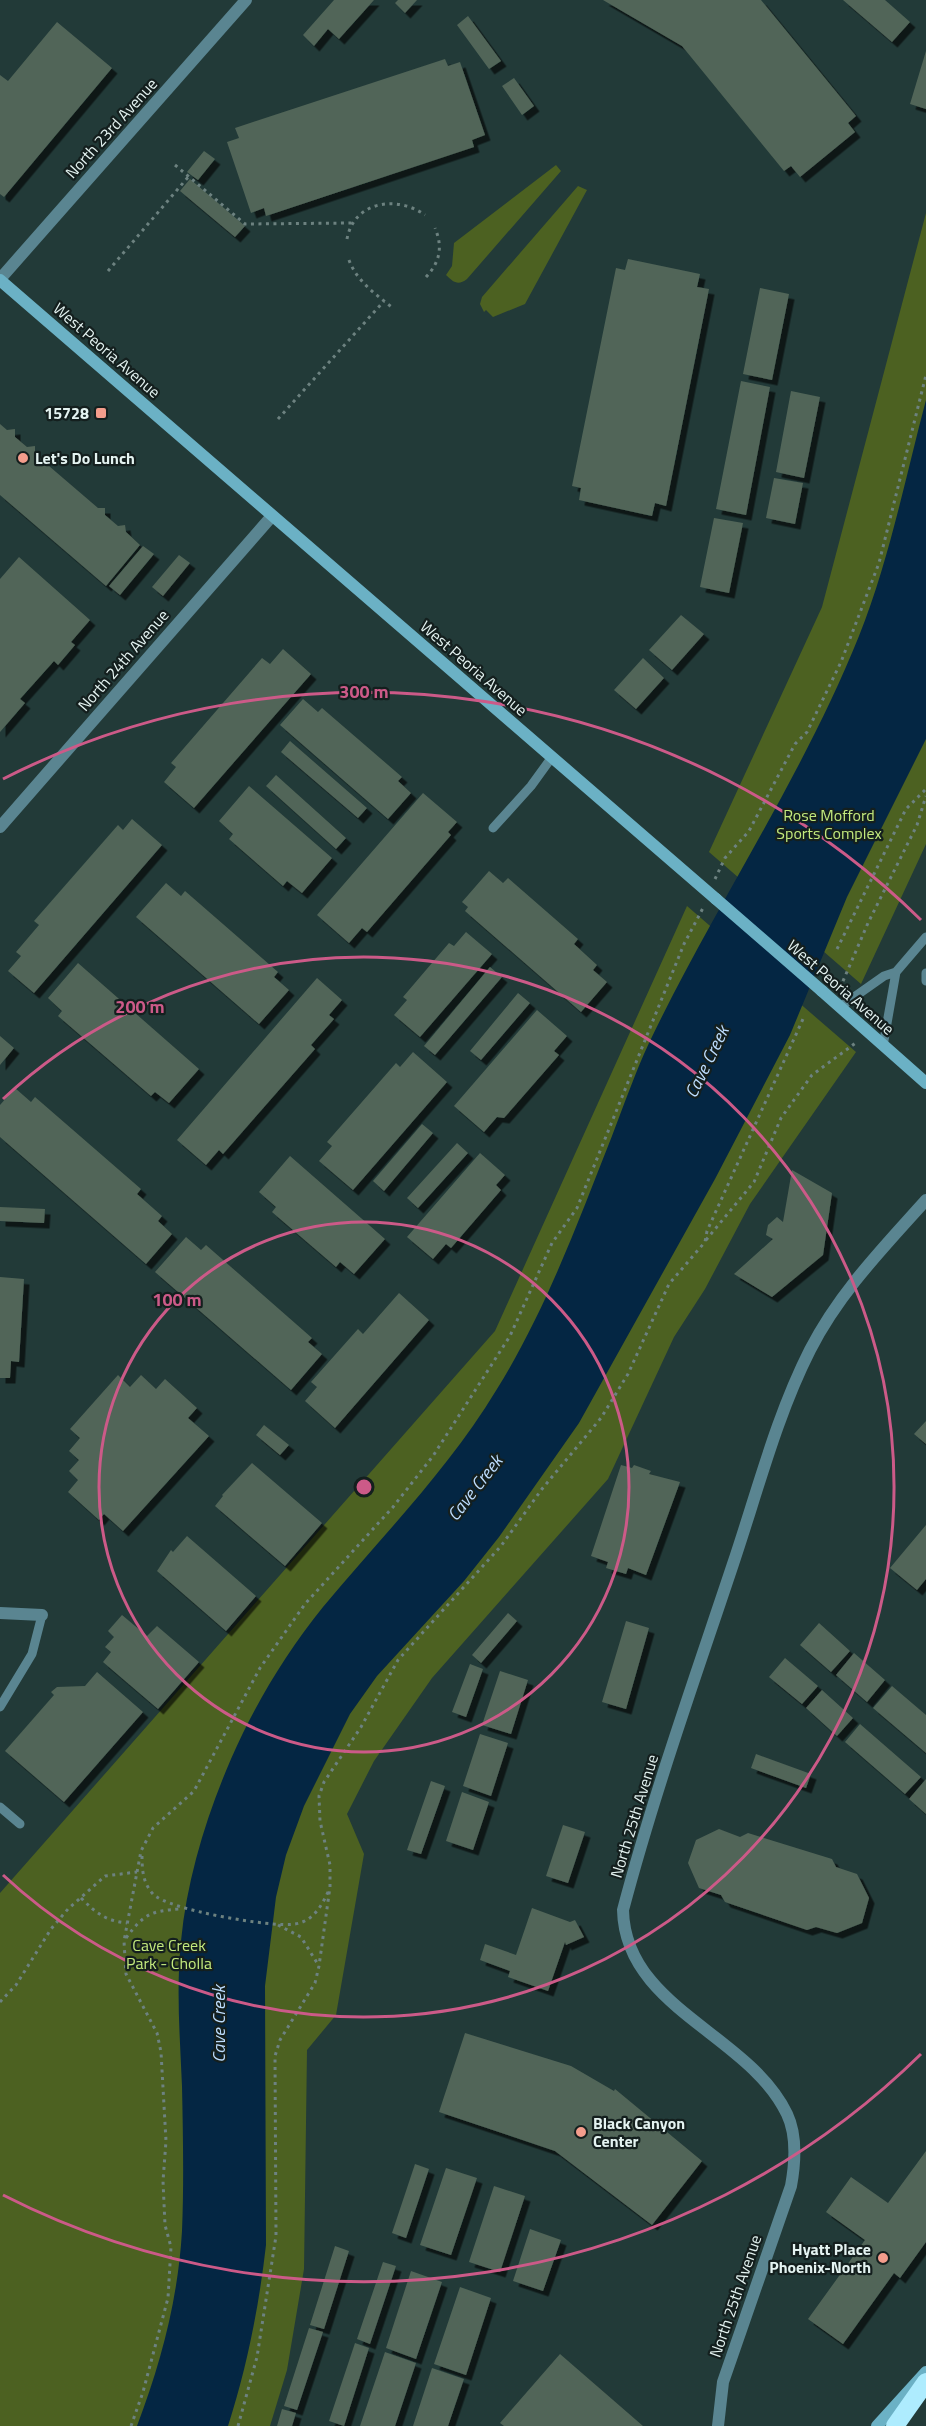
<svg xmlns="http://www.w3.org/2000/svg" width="926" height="2426" font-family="'Titillium Web',sans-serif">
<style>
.green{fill:#4c6121}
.water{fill:#042643}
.building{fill:#516558;filter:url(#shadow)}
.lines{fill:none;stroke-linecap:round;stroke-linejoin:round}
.path{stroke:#6d8280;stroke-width:3;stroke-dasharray:3 4.5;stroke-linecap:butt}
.service{stroke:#5a8591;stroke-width:9}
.minor{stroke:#5a8591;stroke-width:12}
.tertiary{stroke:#5a8591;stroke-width:12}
.secondary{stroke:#6bb1c5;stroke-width:12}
.motorway{stroke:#aeecfe;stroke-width:18}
.secondary-bridge{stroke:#6bb1c5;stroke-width:12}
.ring{fill:none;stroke:#cc5a88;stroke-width:3}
.poi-dot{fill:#f49d8c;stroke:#141f1e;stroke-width:2}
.labels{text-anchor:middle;stroke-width:4.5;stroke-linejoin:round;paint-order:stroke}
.street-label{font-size:16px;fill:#e4f3f1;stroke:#141f1e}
.poi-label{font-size:16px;font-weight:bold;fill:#e4f3f1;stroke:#141f1e;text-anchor:end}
.park-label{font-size:16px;fill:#c3e97d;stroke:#141f1e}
.water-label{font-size:18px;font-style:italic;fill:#bdddfe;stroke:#141f1e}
.centre{fill:#cc5a88;stroke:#141f1e;stroke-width:3}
.ring-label{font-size:18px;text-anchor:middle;font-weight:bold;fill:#cc5a88;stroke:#141f1e;stroke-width:4.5;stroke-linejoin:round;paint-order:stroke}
</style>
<defs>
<filter id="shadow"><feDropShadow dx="5.5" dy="5.5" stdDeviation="0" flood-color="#0009"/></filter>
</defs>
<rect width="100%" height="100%" fill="#223a38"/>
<path class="green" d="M556,165L561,171L467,279C458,286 453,282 446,275L452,266L454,243Z
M578,186L587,190L525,304L493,317L486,310L484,312L480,304L482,297Z
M926,213V844L861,984L709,852L822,607Z
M687,906L856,1052L750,1204L705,1289L674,1337L608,1479L432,1678L374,1761L347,1814L364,1854L336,2015L307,2050L304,2269L287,2370L270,2426H0V1893L495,1331Z"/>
<path class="water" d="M926,400V739L847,897L790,1035L715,1179L579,1423L499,1537L464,1581L377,1676L350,1714L304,1806L286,1855L276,1897L265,1986L266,2245C259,2306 247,2367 228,2426H137C161,2363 178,2299 182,2231C184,2183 183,2134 182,2086C180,2038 176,1990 181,1941C187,1879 206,1817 231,1759C255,1704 286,1653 323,1607C383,1535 448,1470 497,1389C546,1310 578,1222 612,1136C624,1105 635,1073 649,1043C715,905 802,778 859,636C889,561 905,479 926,400Z"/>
<path class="building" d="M334,0H374L339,39L328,29L314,46L303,35Z
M398,0H417L405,13L395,3Z
M603,0H761L856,116L848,123L855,132L800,177L791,166L784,171L682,46Z
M843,0H885L910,22L892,42Z
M468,16L501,61L489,69L457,25Z
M57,22L112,68L4,197L0,194V75L8,81Z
M926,51V109L910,104Z
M445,59L448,66L460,62L485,135L472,140L474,147L266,216L264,208L251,213L227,142L239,138L235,128Z
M514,78L534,106L522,115L502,86Z
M204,151L215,159L198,180L187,172Z
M190,179L245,226L235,237L180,191Z
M628,259L700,274L697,287L709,289L666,506L655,503L652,516L579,500L581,488L572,486L616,268L625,270Z
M760,288L789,294L772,380L743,374Z
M741,381L770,387L746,515L716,509Z
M791,391L820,397L804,478L776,472Z
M0,424L7,430L15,429V437L27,447L35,446V454L98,508H105V515L118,526L125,525L126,532L140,545L106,586L0,495Z
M774,478L803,483L795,524L766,518Z
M714,518L743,523L729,593L700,587Z
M143,546L154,554L120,595L109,586Z
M179,555L190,563L163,596L152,587Z
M19,557L90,620L71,642L75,645L58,665L54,661L20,699L25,703L0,732V579Z
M681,615L704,634L672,670L649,650Z
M283,649L311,674L194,808L164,782L176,767L171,763L262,658L270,664Z
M643,658L664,678L636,709L614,690Z
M303,699L318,712L322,708L402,777L398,781L411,793L388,819L280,725Z
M290,741L367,808L358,818L281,752Z
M276,775L346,838L336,849L266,786Z
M249,786L332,858L302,893L287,881L283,886L229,839L233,834L219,821Z
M423,793L457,822L448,832L451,835L367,932L362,928L349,943L317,915Z
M132,819L162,845L34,993L8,971L21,956L16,952L39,925L34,921L118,825L123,830Z
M489,871L503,883L508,878L578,939L574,944L597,965L593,970L607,982L581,1012L465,911L468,907L462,902Z
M166,883L181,896L185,891L278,972L274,977L289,990L259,1024L136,917Z
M466,932L492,954L420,1037L394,1015L407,1000L403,997L449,943L454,946Z
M78,963L199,1069L169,1103L155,1092L151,1096L58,1016L62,1011L48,998Z
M490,967L502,977L435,1055L424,1046Z
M317,978L342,1000L329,1015L334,1019L311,1045L315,1049L223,1154L219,1150L206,1165L177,1140Z
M518,993L530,1003L481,1060L470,1051Z
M537,1010L567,1036L554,1051L559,1055L504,1118L497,1117L484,1132L454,1106Z
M0,1036L14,1048L0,1065Z
M413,1052L447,1082L353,1190L319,1161L332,1146L327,1142L396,1063L400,1067Z
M15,1088L31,1102L35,1097L141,1189L137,1194L162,1216L158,1221L172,1234L146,1264L0,1137V1105Z
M422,1124L433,1133L384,1191L373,1181Z
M457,1143L468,1153L418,1208L407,1198Z
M480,1153L505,1175L496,1185L501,1190L451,1248L446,1244L433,1259L407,1237Z
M290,1156L385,1239L354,1274L340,1262L336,1267L272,1212L276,1207L259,1192Z
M792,1170L832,1193L823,1255L772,1297L734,1274L773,1239L766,1235L768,1225L777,1217L783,1222Z
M0,1207L45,1209L44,1223L0,1221Z
M186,1237L201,1250L206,1245L312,1338L308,1342L322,1354L291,1390L155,1272Z
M0,1277L24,1279L19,1362L11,1361L10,1378H0Z
M399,1293L429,1320L335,1428L305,1401L317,1387L311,1382L358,1329L363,1334Z
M118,1375L130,1387L141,1375L156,1389L165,1379L197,1408L188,1418L209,1436L123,1531L104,1514L99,1520L68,1492L78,1480L69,1471L79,1460L69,1451L80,1438L70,1429Z
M926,1421V1444L914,1434Z
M264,1425L289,1445L280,1455L256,1435Z
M252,1463L322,1523L285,1566L215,1506L223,1496L222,1495Z
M621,1465L632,1468L634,1465L651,1471L649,1474L680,1482L646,1575L628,1568L626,1574L606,1568L608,1562L591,1556Z
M926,1525V1579L917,1590L890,1568Z
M187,1536L256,1596L226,1631L157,1571L171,1550L173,1552Z
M508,1613L517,1621L481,1663L472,1655Z
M122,1615L147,1636L157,1626L199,1662L158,1709L103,1662L111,1652L105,1647L114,1637L108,1631Z
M626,1621L649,1628L626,1709L602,1702Z
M819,1623L850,1651L831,1672L800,1645Z
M854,1653L885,1680L867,1702L836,1675Z
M785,1658L818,1686L802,1704L769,1677Z
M470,1664L483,1669L466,1717L452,1712Z
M500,1671L528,1680L511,1734L482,1725Z
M97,1672L143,1712L64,1802L5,1751L54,1695L51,1692L57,1687L85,1686Z
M892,1686L926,1715V1753L873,1708Z
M822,1690L853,1718L837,1736L806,1708Z
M860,1724L921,1777L905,1794L845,1742Z
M480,1734L508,1743L491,1796L463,1786Z
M756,1754L811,1774L806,1788L751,1768Z
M926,1779V1814L909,1799Z
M431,1781L445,1786L421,1854L407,1850Z
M462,1792L489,1802L473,1850L446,1841Z
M563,1825L585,1832L568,1883L546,1876Z
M719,1829L740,1837L748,1833L832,1859L836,1867L857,1874L869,1898L862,1923L837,1933L816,1927L807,1930L725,1902L721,1895L699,1888L688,1863L696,1840Z
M532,1908L570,1922L575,1920L584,1937L566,1945L565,1942L548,1991L508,1977L510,1971L480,1960L485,1944L516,1955Z
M465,2033L571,2066L614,2091L615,2089L702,2161L652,2225L555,2151L439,2112Z
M926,2151V2242L900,2278L894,2273L843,2344L808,2319L865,2240L826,2212L851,2177L888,2203Z
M415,2164L429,2169L406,2238L392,2233Z
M446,2168L477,2178L451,2255L420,2245Z
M494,2186L525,2196L500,2272L469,2262Z
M530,2229L561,2240L543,2291L513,2281Z
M335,2246L349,2251L324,2329L310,2325Z
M383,2262L396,2266L370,2344L357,2339Z
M411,2271L442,2282L416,2359L386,2348Z
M460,2287L491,2298L466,2375L434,2364Z
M309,2328L323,2332L297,2410L284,2406Z
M355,2343L369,2348L344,2426L329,2421Z
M385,2352L416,2363L395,2426H360Z
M560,2354L643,2426H504L500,2423Z
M432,2368L464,2379L448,2426H413Z
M282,2409L296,2413L292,2426H277Z"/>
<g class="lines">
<path class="path" d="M175,165L245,224L354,223
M347,239C354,201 397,195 425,215
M349,260C357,282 377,295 394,309
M108,271L189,176
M426,277C440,262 443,247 435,228
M278,419L384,301
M715,879L725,858L749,831L795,744L807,732L841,662L879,563L926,375
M837,949L906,809L926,789
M840,988L868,923L917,825L926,796
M706,1240L754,1182L781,1118L812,1075L857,1042
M142,1856C142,1870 143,1883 153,1894C168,1910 273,1928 295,1924C314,1921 322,1905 329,1890
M81,1898C96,1913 106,1921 127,1923
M278,1925L301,1937L319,1966
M126,1938C144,1914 150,1911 180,1909
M0,2002L16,1985L51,1929L68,1909L105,1876L137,1872
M131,2426L143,2392L168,2298L171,2247L165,2225L163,2181L166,2141L161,2052L157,2033L126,1974L125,1959L124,1941L141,1851L153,1828L194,1791L260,1668L305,1604L393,1507L433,1456L510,1336L552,1243L577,1208L684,944L703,908
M238,2426L257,2357L276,2236L275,2056L280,2040L315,1983L319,1966L330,1887V1865L320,1821L319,1796L324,1782L361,1727L398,1660L501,1546L542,1489L601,1418L628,1374L669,1284L705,1242L707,1231L803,1019"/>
<path class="service" d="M493,828L531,786L552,757
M926,973V981
M840,1007L884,976L896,972L926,937
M883,1046L896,972
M0,1707L32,1654L42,1615
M0,1807L20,1824"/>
<path class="minor" d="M0,827L272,516
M0,1613L42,1615"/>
<path class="tertiary" d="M0,279L246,0
M718,2426L723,2382L791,2186C795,2164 797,2135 787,2114C749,2034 625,2008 623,1910C654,1793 695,1678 733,1564C757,1493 776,1417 810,1350C839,1293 883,1248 926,1200"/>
<path class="secondary" d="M0,280L716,899
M822,991L926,1083
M877,2426L926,2372"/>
<path class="motorway" d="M895,2426L926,2382"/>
<path class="secondary-bridge" d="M716,899L822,991"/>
</g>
<g class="ring">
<circle cx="364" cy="1487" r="265"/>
<path d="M3 1099A530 530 0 1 1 3 1875"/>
<path d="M921 2054A795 795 0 0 1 3 2195M3 779A795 795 0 0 1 921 920"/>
</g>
<g class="poi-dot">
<rect x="95" y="407" width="12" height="12" rx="3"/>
<circle cx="23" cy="458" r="6"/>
<circle cx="581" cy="2132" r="6"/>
<circle cx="883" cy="2258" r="6"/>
</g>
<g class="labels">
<g class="street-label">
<text transform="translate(111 128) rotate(-48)" y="6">North 23rd Avenue</text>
<text transform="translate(107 350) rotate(41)" y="6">West Peoria Avenue</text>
<text transform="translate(123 660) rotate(-49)" y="6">North 24th Avenue</text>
<text transform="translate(474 668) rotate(41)" y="6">West Peoria Avenue</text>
<text transform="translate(841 987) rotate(41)" y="6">West Peoria Avenue</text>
<text transform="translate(634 1816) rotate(-73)" y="6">North 25th Avenue</text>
<text transform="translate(735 2296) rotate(-71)" y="6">North 25th Avenue</text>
</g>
<g class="poi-label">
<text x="89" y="419">15728</text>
<text x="35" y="464" text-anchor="start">Let's Do Lunch</text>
<text x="593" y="2129" text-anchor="start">Black Canyon<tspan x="593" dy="18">Center</tspan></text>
<text x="871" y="2255">Hyatt Place<tspan x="871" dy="18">Phoenix-North</tspan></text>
</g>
<g class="park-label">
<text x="829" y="821">Rose Mofford<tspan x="829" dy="18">Sports Complex</tspan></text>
<text x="169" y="1951">Cave Creek<tspan x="169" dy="18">Park - Cholla</tspan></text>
</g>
<g class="water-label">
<text transform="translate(707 1062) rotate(-64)" y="6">Cave Creek</text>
<text transform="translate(475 1488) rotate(-52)" y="6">Cave Creek</text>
<text transform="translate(219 2024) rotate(-90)" y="6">Cave Creek</text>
</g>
</g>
<circle cx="364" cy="1487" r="9" class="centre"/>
<g class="ring-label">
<text x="364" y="698">300 m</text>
<text x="140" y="1013">200 m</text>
<text x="177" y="1306">100 m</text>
</g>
</svg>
